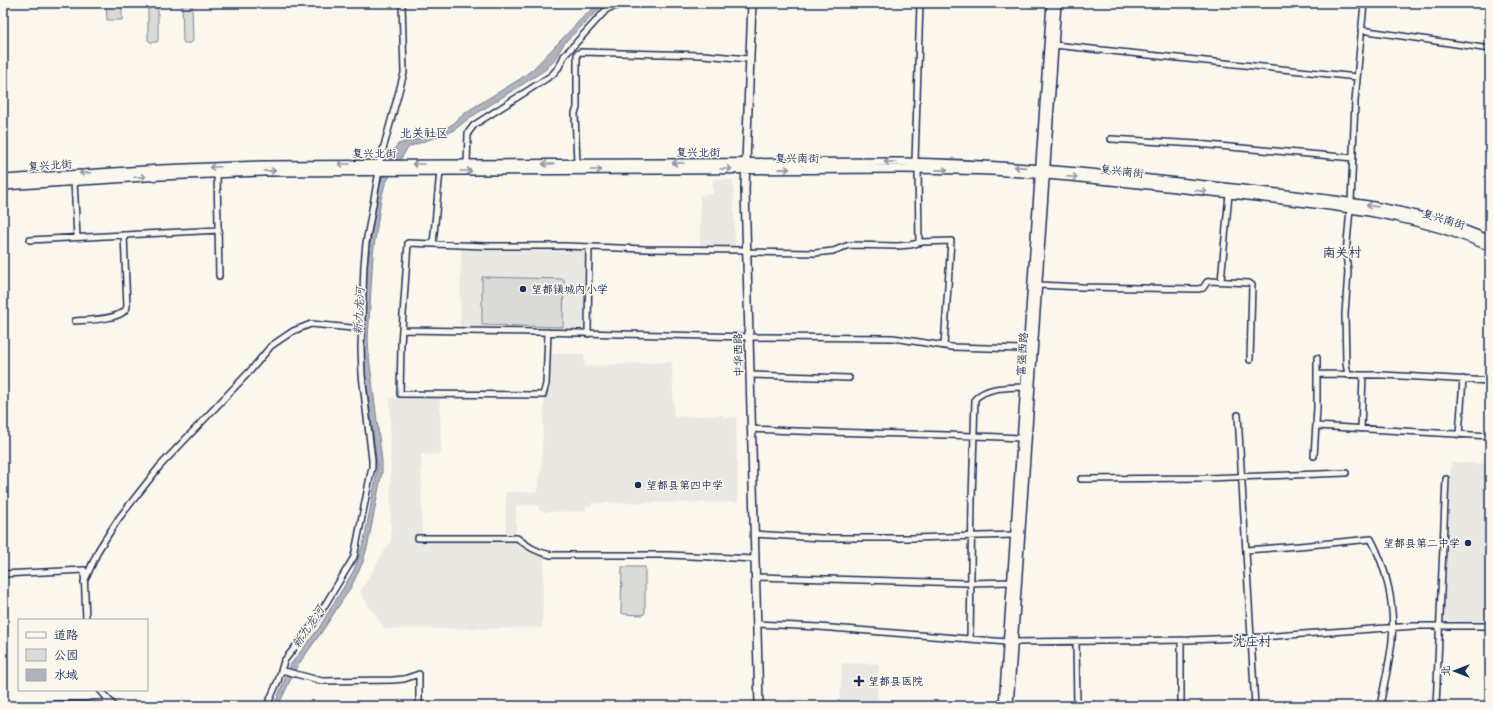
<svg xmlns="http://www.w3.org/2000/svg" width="1493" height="709" font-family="'Shantell Sans','LXGW WenKai TC',sans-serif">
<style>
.built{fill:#eae8e2}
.green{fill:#dadad7;stroke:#7a849a}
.water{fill:#afb3bb;stroke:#747e96}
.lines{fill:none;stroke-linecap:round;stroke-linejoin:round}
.street-casing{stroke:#1b2f5e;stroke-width:8}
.secondary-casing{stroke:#1b2f5e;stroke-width:10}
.street{stroke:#fbf7ec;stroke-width:5}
.secondary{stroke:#fbf7ec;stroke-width:7}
.oneway{stroke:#8b93a5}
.poi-dot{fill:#1b2f5e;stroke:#fbf7ec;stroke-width:1.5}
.labels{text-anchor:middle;stroke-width:3;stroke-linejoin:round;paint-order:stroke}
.street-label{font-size:11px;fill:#1b2f5e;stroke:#fbf7ec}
.poi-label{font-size:11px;fill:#1b2f5e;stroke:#fbf7ec;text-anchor:start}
.neighbourhood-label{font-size:12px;fill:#1b2f5e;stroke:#fbf7ec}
.water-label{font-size:12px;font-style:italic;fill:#47577a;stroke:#fbf7ec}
.quarter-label{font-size:13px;fill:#1b2f5e;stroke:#fbf7ec}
</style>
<rect width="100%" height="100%" fill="#fbf7ec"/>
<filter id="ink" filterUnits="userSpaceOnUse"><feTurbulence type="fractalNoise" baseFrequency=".025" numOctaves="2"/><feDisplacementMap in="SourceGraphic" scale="8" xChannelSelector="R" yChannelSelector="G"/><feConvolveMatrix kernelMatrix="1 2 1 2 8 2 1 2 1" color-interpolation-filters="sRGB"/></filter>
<g filter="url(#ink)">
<path class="built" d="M713,179L733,180L735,246H700V195L713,194Z
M461,248L585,250L584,330L460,328Z
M550,354H584L585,366L672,362L674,417L723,415L724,418L736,417L738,502L591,503V506H586V511L544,512L539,510V505H516V539L525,550L544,557L542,628L385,629L360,592L391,540L390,398L440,397L441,454H421L422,540L506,539V492H538V478H541L544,399L548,382Z
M1451,462L1490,464V623L1443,621Z
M842,663L879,664L877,706H791V699L840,701Z"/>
<path class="green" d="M106,3H122V20H107Z
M148,3H158V40L157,42H150L148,40Z
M182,3H192L193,41L191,43H184L183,41Z
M482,277L564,279L563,327L482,325Z
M622,567H645V613L643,615L623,614L621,612Z"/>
<path class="water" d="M600,3H606L565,42L553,62L545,70L468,119L453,131L411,146L407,149L385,184L381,199L373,254L368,339L369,357L382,461V472L368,544L363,562L351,587L323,630L296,668L278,706H274L291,664L319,628L354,570L364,541L376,477L377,465L364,362L366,274L378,188L393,151L398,144L428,136L443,130L454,123L466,112L520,79L533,69L586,14Z"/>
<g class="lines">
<defs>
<path id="street" d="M1361,30L1490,49
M1054,45L1357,77
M1111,139L1197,144L1353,158
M915,162L920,3
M379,164L404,73L402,3
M467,164L468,133L474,125L552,75L559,67L564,56L606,10C612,5 620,7 625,3
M577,164L575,113L577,108V54L580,52L703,55L749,59
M918,169L919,243
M217,173L219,276
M74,181L77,237
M1351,203L1355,101L1364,3
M30,240L219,230
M433,244L440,171
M746,252L815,253L833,251L849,245L897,246L910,245L922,242L951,241L944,346
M1221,281L1229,194
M1038,285L1082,287L1198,289L1203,288L1207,282L1210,281L1249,283L1252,285L1250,360
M75,321C87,320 123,320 127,307L124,235
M402,330L538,332L749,337L893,338L952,347L1027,349
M548,332L546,384L543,395L400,394L401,344L408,243L485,246H565L646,249L746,250
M588,334L589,247
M1317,374L1383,375L1490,381
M750,375L849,378
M1348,375L1346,363L1345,314L1348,272L1346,254L1350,209
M1238,415L1255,706
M1316,426L1490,436
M751,429C841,434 931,433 1021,438
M1361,429L1363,375
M1459,435L1463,379
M1314,456L1317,408V358
M1081,479L1206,478L1346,473
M754,534L821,538H912L1014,535
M418,538H517C529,547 536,552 551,555H669L755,559
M1246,550L1299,546L1371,539C1387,569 1395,606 1392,640C1390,662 1384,684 1380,706
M3,574L84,570L86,620
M755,577L967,583L1011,582
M84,582L99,549L119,518L160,466L251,370L271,346L293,331L311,324L362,329
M756,624L819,627L1007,642
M970,639L972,500L975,399C988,386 1008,388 1025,387
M1013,642L1189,640L1263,637L1414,626H1490
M1076,642L1077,706
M281,670L322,681L393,680L404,679L419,674V706
M100,690L114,706
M3,705L87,704L110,701
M267,706L278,681L284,661L314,623L354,557L372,467V460L362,375L361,347L364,265L366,243L379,171
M1181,706V640
M1436,706L1446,479"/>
<path id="secondary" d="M752,3L745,189L759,706
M3,179L161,169L263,165L901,162C1016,164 1129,176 1242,189C1326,199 1412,205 1490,240
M3,186L161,176L263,172L901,169C932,169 962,170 992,171C1075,176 1157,186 1239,195C1324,205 1411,212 1490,247
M1003,706L1051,3
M1009,706L1057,3"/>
</defs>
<use href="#street" class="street-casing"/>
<use href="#secondary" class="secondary-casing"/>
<use href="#street" class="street"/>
<use href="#secondary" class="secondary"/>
</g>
<defs><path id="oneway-shaft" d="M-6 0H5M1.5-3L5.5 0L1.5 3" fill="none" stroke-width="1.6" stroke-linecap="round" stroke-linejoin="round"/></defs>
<g class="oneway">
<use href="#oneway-shaft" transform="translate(890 162) rotate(180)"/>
<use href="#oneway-shaft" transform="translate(678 163) rotate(180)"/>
<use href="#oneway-shaft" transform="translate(344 164) rotate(180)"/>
<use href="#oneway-shaft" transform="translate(418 164) rotate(180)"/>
<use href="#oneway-shaft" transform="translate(548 164) rotate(180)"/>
<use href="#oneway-shaft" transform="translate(215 167) rotate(177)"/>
<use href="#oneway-shaft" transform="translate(1020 167) rotate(-176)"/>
<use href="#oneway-shaft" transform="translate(726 169)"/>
<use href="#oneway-shaft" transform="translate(784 169) rotate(-1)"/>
<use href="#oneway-shaft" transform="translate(596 170)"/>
<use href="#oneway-shaft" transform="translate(942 170) rotate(1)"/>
<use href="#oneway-shaft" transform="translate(270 171) rotate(-1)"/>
<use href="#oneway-shaft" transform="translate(466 171)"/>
<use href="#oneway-shaft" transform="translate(85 173) rotate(177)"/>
<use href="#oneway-shaft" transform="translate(140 177) rotate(-3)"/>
<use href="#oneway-shaft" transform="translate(1072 177) rotate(5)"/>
<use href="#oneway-shaft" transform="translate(1201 191) rotate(7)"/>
<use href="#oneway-shaft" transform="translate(1372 206) rotate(-172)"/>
</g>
</g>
<g class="poi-dot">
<circle cx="523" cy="289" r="4"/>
<circle cx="638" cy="485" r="4"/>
<circle cx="1468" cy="543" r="4"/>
<path d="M857 675h4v4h4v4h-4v4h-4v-4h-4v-4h4z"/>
</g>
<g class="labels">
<g class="street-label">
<text x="698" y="156">复兴北街</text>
<text x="374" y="157">复兴北街</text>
<text x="797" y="162">复兴南街</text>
<text transform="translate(50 165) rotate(-4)" y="4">复兴北街</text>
<text transform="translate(1122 171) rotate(6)" y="4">复兴南街</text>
<text transform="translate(1444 219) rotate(17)" y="4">复兴南街</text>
<text transform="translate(1022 354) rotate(-86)" y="4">富强西路</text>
<text transform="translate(738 355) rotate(-91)" y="4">中华西路</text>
</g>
<g class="poi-label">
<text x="531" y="293">望都镇城内小学</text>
<text x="646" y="489">望都县第四中学</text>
<text x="1460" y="547" text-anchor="end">望都县第二中学</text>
<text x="868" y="685">望都县医院</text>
</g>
<g class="neighbourhood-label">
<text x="424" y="137">北关社区</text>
</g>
<g class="water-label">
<text transform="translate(359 311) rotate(-87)" y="4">新九龙河</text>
<text transform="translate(308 627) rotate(-57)" y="4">新九龙河</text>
</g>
<g class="quarter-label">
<text x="1342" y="257">南关村</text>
<text x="1252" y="646">沈庄村</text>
</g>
</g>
<rect width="1493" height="709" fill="none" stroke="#fbf7ec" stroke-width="16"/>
<rect x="8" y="8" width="1477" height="693" fill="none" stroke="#1b2f5e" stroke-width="1.5" filter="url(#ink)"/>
<rect x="18" y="619" width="130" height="72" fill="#fbf7ec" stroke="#a1a7b3"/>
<rect x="26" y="632" width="20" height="6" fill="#fbf7ec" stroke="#a1a7b3"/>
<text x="54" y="639" font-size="12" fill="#1b2f5e">道路</text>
<rect x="26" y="649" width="20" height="12" fill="#dadad7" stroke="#a1a7b3"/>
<text x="54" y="659" font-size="12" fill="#1b2f5e">公园</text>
<rect x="26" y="669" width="20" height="12" fill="#afb3bb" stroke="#a1a7b3"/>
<text x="54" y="679" font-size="12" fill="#1b2f5e">水域</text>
<g transform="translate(1455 671) rotate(270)" stroke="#fbf7ec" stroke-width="3" paint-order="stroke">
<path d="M0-3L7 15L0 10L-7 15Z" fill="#1b2f5e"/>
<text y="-6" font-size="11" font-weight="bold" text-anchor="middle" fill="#1b2f5e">北</text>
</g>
</svg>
